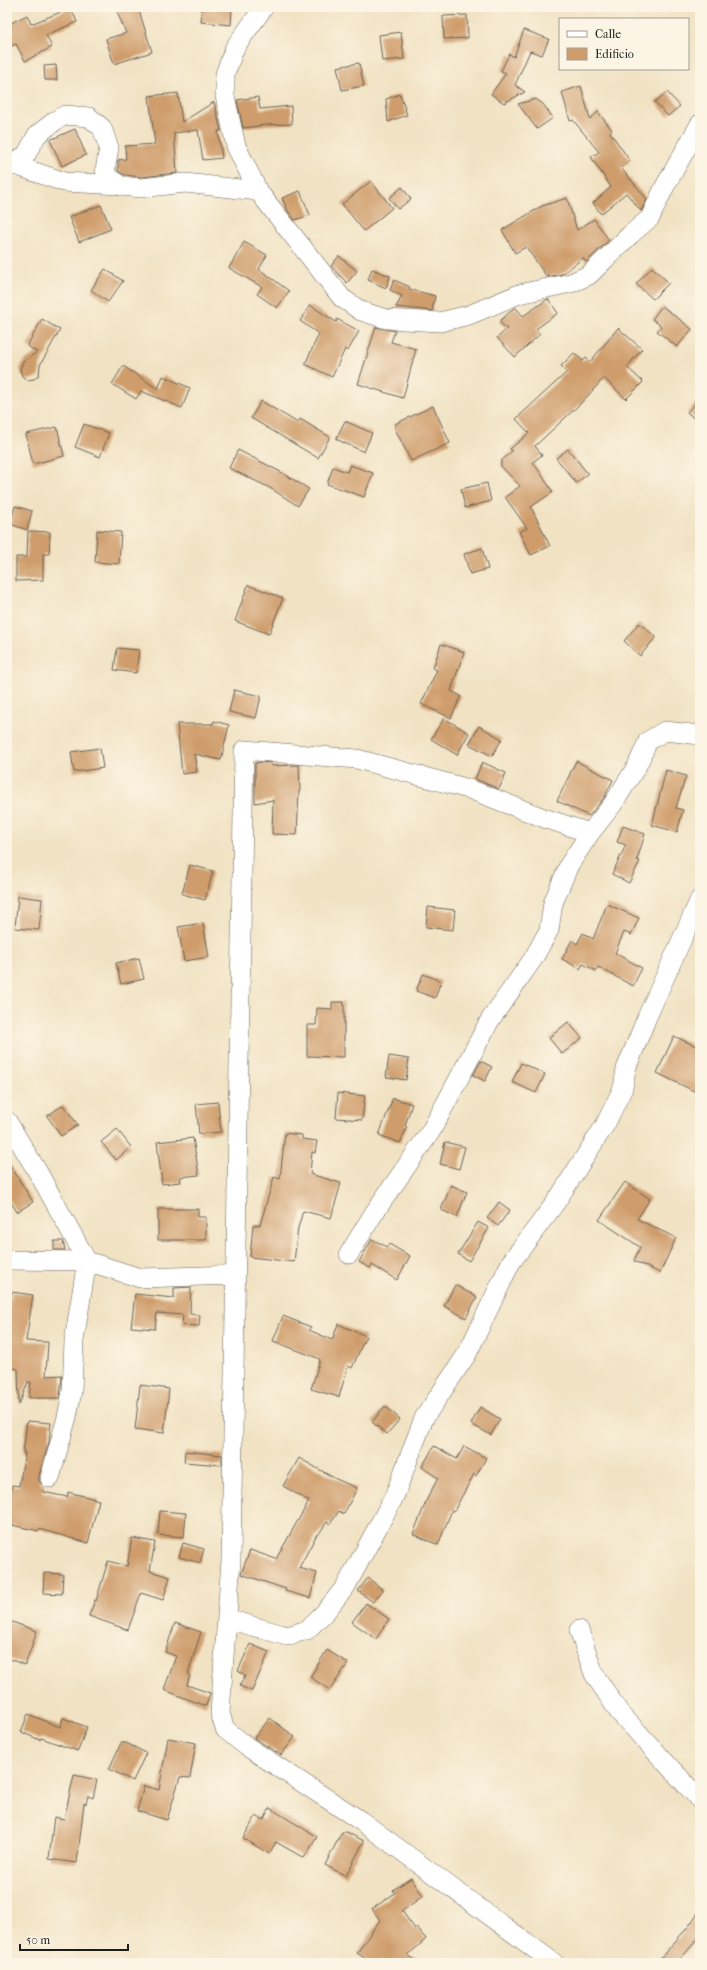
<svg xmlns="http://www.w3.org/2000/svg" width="707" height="1970" font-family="'IM FELL French Canon',serif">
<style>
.building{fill:#cf9d6c}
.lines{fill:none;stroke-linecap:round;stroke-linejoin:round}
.minor-casing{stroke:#676156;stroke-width:20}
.minor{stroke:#fff;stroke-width:19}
</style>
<rect width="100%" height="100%" fill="#fcf5e5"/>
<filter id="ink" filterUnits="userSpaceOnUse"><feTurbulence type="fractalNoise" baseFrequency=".025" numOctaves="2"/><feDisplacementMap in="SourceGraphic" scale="8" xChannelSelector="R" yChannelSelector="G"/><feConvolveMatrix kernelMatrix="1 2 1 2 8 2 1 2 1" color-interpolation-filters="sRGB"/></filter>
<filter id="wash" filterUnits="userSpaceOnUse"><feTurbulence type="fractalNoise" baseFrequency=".012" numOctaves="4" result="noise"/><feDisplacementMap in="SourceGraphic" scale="16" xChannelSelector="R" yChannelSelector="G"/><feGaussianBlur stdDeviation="0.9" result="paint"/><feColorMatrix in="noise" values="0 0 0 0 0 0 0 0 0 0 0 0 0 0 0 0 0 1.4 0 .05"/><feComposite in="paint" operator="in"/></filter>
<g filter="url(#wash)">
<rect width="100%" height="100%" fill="#f1e2c3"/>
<g id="blocks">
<path class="building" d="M115,7H138L152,52L114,64L106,39L126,33Z
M202,7H232L231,25L201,22Z
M71,8L77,22L46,35L52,47L25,61L16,44L7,48V25L27,15L31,24Z
M467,15L468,38L444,39L443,16Z
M524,30L549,39L542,55L530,51L515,85L525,92L504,103L491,94L506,73L501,71L509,54L514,57Z
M401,32L404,59L382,61L379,35Z
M359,63L364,86L342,90L337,67Z
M56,65L57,80H45L44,66Z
M581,86L590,119L598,112L612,130L610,132L630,161L621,168L647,199L641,211L626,193L601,214L593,203L611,187L591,157L599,152L573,120L570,121L562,92Z
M667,92L680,106L668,116L655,102Z
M178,93L182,122L214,102L221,131H218L222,158L203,160L198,130L174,133L177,173L141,177L125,175L118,171V160L126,159L125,146L155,144L149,96Z
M400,94L407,115L388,122L386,99Z
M258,97L260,109L291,106L292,124L266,125L243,128L237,100Z
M536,99L543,104L553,118L537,129L518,104Z
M75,129L86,155L62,166L50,140Z
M371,181L392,208L364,231L342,204Z
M402,187L411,199L398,209L389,198Z
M300,191L310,215L295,220L288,211L282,198Z
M567,198L577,230L594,219L609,240L586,262L583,258L562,274L547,277L526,247L515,253L502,230L542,206Z
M101,205L111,229L79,242L69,217Z
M244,242L267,255L259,269L289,291L277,308L257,294L262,287L229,268Z
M339,256L357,271L347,283L331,266Z
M652,267L669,283L653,299L636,284Z
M105,269L123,281L108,302L91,290Z
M372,269L390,276L386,288L368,280Z
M394,280L410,287L409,289L435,296L432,311L396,307L402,296L390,290Z
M548,299L558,313L536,329L540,334L515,357L497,338L507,329L499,322L514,308L515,307L523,316Z
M310,305L336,322L337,319L359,331L348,351L345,349L332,377L305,364L319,334L300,321Z
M662,306L692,329L677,347L657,331L661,326L652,319Z
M42,319L60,330L40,365L39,375L34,379L27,380L22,376L20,369L23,362L37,352L27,346Z
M376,327L395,331L391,342L416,349L403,398L358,384Z
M618,328L642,349L627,367L643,382L626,399L604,378L581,403L535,446L542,455L533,462L553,492L531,507L550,546L531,555L519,532L527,528L505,497L520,486L501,466V461L512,451L510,449L529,433L516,419L567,372L561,366L574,353L583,361L586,358L590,362Z
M123,366L158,389L163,376L190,388L182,408L141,391L136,399L112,384Z
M700,398V424L687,412Z
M261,401L298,423L300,419L330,437L318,458L251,418Z
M433,406L450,443L411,461L395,429V424Z
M345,421L372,433L364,452L336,439Z
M84,424L109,433L100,457L75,447Z
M57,427L64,456L33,464L26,434Z
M568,449L588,474L576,483L556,458Z
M238,450L279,471L309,489L298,506L270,488L229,468Z
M350,465L373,473L364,497L327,484L333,467L347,472Z
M487,483L491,501L465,508L461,489Z
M15,506L32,511L27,530L10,524Z
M97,530L121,532L119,564L95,562Z
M28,531L50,532L49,554H43V580L16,581V557H27Z
M482,548L488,569L470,574L464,554Z
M248,585L283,598L269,634L235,621Z
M639,623L656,637L640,656L624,641Z
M441,644L464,652L451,691L461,696L451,718L421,704L437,670L433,668Z
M117,648L139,650L136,673L114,670Z
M234,690L261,696L256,718L229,712Z
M444,718L469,733L457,755L431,739Z
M214,721L229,725L221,760L194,754L197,772L182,774L177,724H213Z
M479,726L502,739L492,756L469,744Z
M100,748L103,768L74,772L71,752Z
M576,761L613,780L604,798L589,816L557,801Z
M261,762L271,763V766L299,765L300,791H299L297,835L272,834L273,800L255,803V763Z
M482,762L506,773L499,789L475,779Z
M666,770L686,776L676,808L683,810L677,832L652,825Z
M623,826L645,834L637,860L640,861L629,883L612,874L626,845L617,842Z
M190,865L213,871L205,900L182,894Z
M18,896L42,899L39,930L15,928Z
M607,904L639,918L631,935L624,932L615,953L642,968L633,986L598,967L596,971L583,964L580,969L562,959L572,940L577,944L583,933L593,939Z
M428,907L455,910L453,930L426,927Z
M203,923L209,957L184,961L178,927Z
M139,958L144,979L121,984L116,963Z
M423,974L441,981L435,998L416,991Z
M332,1002H344V1057L307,1056V1025H316L317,1008L332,1009Z
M568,1022L582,1038L562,1054L549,1038Z
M674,1036L700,1048V1083L696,1092L657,1073Z
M389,1056L409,1059L406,1080L386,1077Z
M481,1061L492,1067L485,1081L473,1075Z
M521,1063L545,1074L536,1093L512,1082Z
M338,1093L365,1096L362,1120L336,1118Z
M393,1098L412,1104L405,1126L407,1127L400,1143L379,1135Z
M218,1102L221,1132L199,1134L196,1104Z
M63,1105L78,1125L61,1136L47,1116Z
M117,1129L131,1147L116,1160L101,1142Z
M285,1133L302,1135V1139L317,1141L315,1153L312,1152L310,1174L341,1183L331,1218L303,1211L298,1228L294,1262L250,1257L253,1225H260L274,1177L280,1179Z
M193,1138L199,1175L180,1177L181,1182L162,1184L157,1142Z
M445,1142L465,1147L459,1169L440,1164Z
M7,1160L33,1202L17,1212L7,1196Z
M625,1182L650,1199L637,1219L676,1238L660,1273L634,1261L640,1247L599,1220Z
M451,1185L467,1192L457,1217L441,1210Z
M499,1202L510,1210L498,1226L487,1218Z
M158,1209H198V1217H206V1240H158Z
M478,1222L489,1228L469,1261L458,1254Z
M372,1239L387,1247L389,1244L410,1256L397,1280L372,1265L370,1268L359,1262Z
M54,1241H63L65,1250H54Z
M455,1285L477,1297L466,1318L444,1306Z
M191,1287L190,1314L200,1315L199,1326L182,1325L183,1315L157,1313L155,1329L131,1327L135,1294L174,1298V1288Z
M12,1292L33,1295L26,1341L48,1342L46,1376L62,1375L60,1398H29L31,1382H28L19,1405L18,1369L7,1367V1321Z
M283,1316L311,1327L309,1330L332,1340L338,1324L366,1336L352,1368L348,1366L339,1397L311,1389L320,1359L273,1341Z
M140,1385L169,1389L164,1433L135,1429Z
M385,1406L400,1419L387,1434L372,1422Z
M480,1407L500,1419L491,1435L471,1424Z
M27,1421L51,1423L49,1442L39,1475V1481L44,1487L43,1492L67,1497L68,1492L99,1500L88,1543L39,1529V1531L7,1524V1508L12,1485L19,1486L25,1453H23Z
M434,1446L457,1459L464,1446L486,1458L476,1476L474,1474L454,1511L452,1510L438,1545L413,1534L428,1497L438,1478L422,1467Z
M185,1451L222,1455V1465L184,1462Z
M299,1458L336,1479L357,1488L344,1514L339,1511L330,1524L327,1522L318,1535L317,1534L299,1568L317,1573L310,1598L285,1591L286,1589L241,1574L250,1550L276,1559L309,1501L283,1486Z
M160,1511L186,1513L184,1537L158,1535Z
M132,1538L155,1542L150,1571L170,1577L163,1600L141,1593L128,1630L89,1616L95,1600L96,1601L108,1561L127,1566Z
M183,1543L204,1549L200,1563L179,1557Z
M44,1573L63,1574L62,1594L43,1593Z
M368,1578L383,1590L373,1602L358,1591Z
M366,1603L389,1619L376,1639L352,1622Z
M7,1620L37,1631L25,1665L7,1658Z
M175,1623L201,1632L188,1674L190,1675L187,1685L210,1693L206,1706L164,1690L176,1656L165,1652Z
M250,1644L269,1652L252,1691L240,1686L245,1675L238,1671Z
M327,1650L348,1663L330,1690L310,1677Z
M28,1714L60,1727L63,1718L87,1727L78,1751L41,1738L40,1740L21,1732Z
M270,1718L295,1737L281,1755L254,1738Z
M168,1738L196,1743L190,1778L180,1777L167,1820L137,1811L144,1786L159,1790Z
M121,1743H126L146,1753L133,1781L109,1769Z
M74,1775L97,1780L93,1798L88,1796L86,1804L84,1803L77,1863L49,1859L54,1817L64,1819Z
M270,1808L317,1837L304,1858L276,1842L269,1854L243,1838L256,1816L263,1820Z
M342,1832H346L364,1841L346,1876L325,1865Z
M411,1878L423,1896L402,1911L415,1929L417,1928L426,1939L408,1955L420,1963H372L357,1953L380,1920L372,1909L395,1893L393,1890Z
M700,1910V1936L677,1963H656L688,1927Z"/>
</g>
</g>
<g filter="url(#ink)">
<use href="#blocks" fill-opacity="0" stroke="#676156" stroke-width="1"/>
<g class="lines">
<defs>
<path id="minor" d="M264,7L235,47L225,74V96L236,146L258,191L342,298L361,311L386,319L440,322L469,315L519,294L571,283L589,275L630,235L650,218L664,188L700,124
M12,164L64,182L120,185
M7,167L26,155L37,135L55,121L65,115L89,117L102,128L109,148L105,170L108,177L121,186L141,188L185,183L258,191
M7,1121L39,1174L87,1261L140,1278L235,1275
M349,1254L374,1213L431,1131L490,1020L533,959L549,930L553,903L569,865L590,833L613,804L637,766L648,741L665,731L700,735
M7,1260L87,1261L74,1341L72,1391L67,1417L50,1478
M228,1619L287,1636L307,1630L326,1611L346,1586L394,1497L424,1418L467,1354L511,1262L556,1202L605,1125L623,1088L626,1069L647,1017L700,899
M579,1630L594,1674L619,1712L700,1800
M554,1963L361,1821L246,1746L225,1729L220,1713L231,1560L244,750L357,759L469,789L544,818L590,833"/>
</defs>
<use href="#minor" class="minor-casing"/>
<use href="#minor" class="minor"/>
</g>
</g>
<rect width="707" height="1970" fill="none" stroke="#fcf5e5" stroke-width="24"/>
<rect x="559" y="18" width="130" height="52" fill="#fcf5e5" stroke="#a29e95"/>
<rect x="567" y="31" width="20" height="6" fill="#ffffff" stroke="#a29e95"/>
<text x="595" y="38" font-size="12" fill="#1c1c1c">Calle</text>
<rect x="567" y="48" width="20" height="12" fill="#cf9d6c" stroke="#a29e95"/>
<text x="595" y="58" font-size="12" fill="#1c1c1c">Edificio</text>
<path d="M20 1944v6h108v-6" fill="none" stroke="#1c1c1c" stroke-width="2"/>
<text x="26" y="1944" font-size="12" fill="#1c1c1c" stroke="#fcf5e5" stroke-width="3" paint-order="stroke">50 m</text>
</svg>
